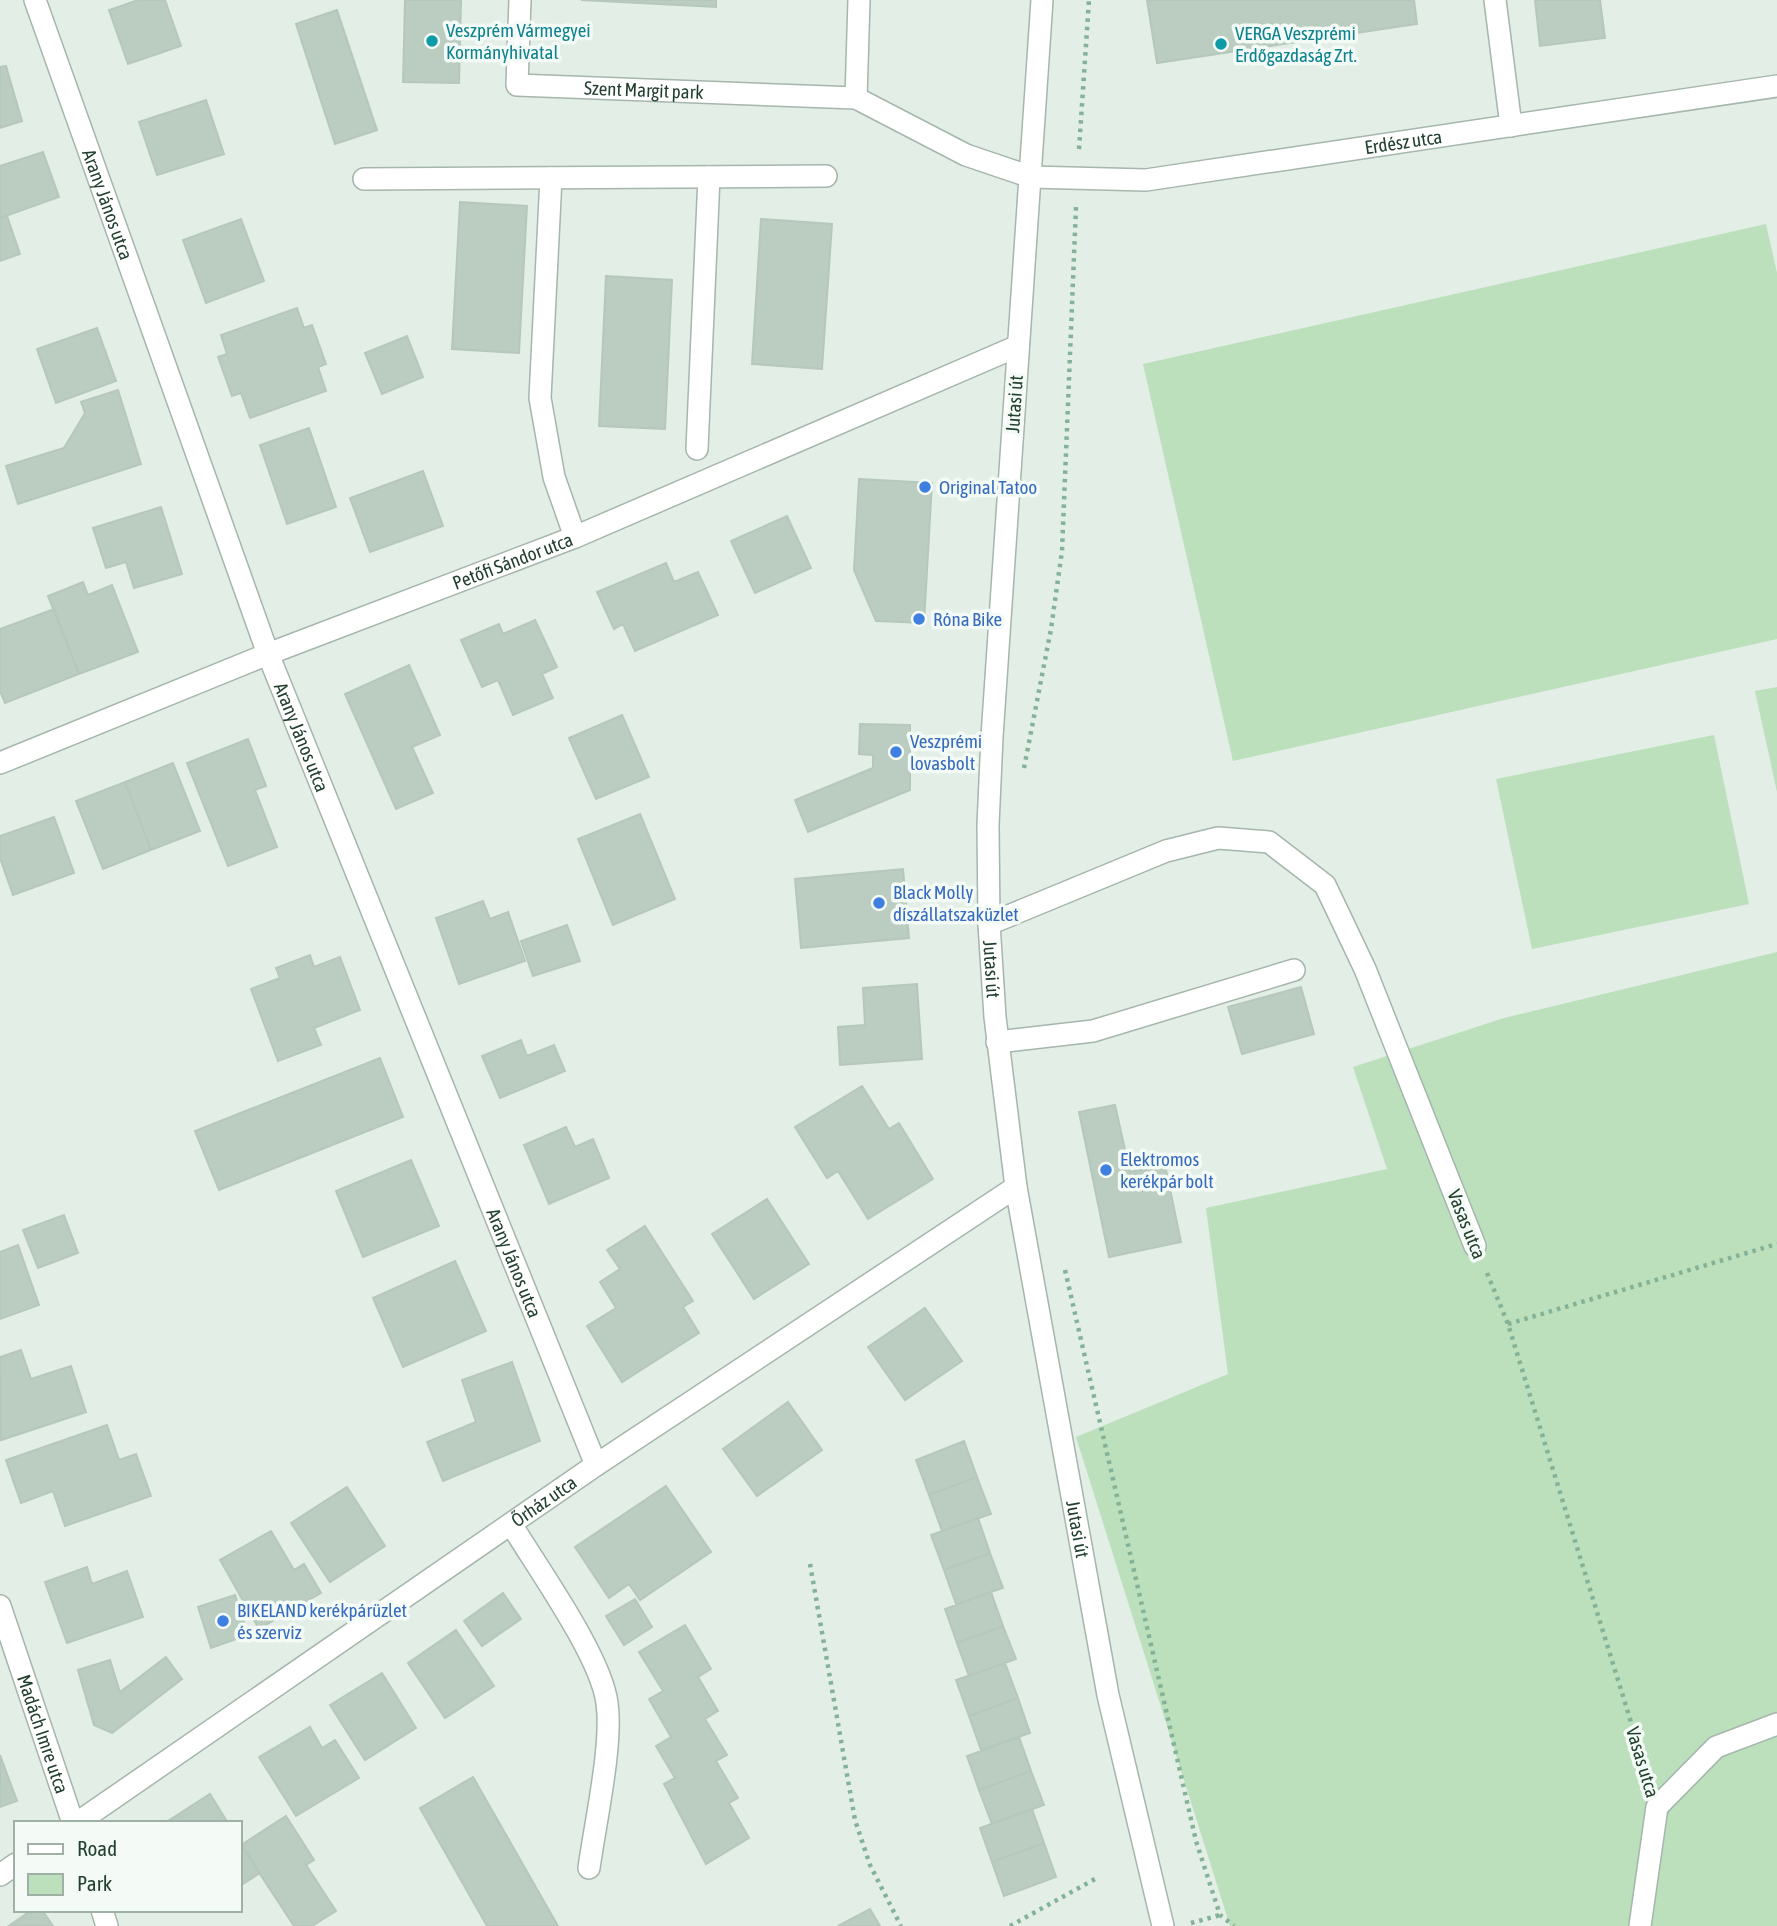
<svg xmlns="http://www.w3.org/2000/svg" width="1777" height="1926" font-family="'Asap Condensed',sans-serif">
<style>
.green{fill:#bcdfbc}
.building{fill:#bbccc1;stroke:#b5c8bb;stroke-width:2}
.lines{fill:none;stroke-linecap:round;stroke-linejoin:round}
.minor-casing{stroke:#a5b6ac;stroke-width:24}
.path{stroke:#83b297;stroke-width:4.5;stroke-dasharray:3.5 5;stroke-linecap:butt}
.minor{stroke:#fff;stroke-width:21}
.culture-dot{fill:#0f9aa8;stroke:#f4faf6;stroke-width:2.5}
.shop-dot{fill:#3f7fe0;stroke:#f4faf6;stroke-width:2.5}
.labels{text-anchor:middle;stroke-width:7;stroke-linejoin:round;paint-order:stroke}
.culture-label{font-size:19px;fill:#0d838f;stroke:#f4faf6;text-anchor:start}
.street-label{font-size:19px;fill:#224030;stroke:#f4faf6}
.shop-label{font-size:19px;fill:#366cbe;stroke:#f4faf6;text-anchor:start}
</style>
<rect width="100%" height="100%" fill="#e3eee6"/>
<path class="green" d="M1766,224L1777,273V639L1233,761L1143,364Z
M1777,687V792L1755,691Z
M1714,735L1749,904L1532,949L1496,779Z
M1777,952V1926H1230L1076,1437L1228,1374L1206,1208L1387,1169L1353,1067L1504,1018Z"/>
<path class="building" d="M138,0H165L181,46L128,64L109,10Z
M405,0H461L459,83L403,82Z
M581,0H716V7Z
M1147,0H1414L1417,24L1157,63Z
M1535,0H1600L1605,38L1540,46Z
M337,10L377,130L335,144L296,24Z
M6,66L22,121L0,128V67Z
M206,100L224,154L157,175L139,122Z
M43,152L59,197L0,218V166Z
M460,202L527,206L519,353L452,349Z
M7,216L20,254L0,261V218Z
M241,219L264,281L206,303L183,240Z
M761,219L832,224L822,369L752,364Z
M606,276L672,280L665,429L599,426Z
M297,308L304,328L312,325L326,364L318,367L326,391L250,418L241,393L232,396L218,357L227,354L221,335Z
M97,328L116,381L56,403L37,349Z
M407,336L423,377L382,394L365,353Z
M118,390L141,464L18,504L6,466L64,448L85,413L81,402Z
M309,428L336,507L287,524L260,445Z
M423,471L443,526L370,552L350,498Z
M859,479L932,483L924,623L876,621L854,570Z
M161,507L182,574L134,588L126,562L106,568L93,528Z
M787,516L811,568L755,593L731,541Z
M666,563L674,582L698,572L718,615L635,651L623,624L614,629L597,592Z
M83,582L88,595L112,585L138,652L79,674L48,596Z
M54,609L79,674L5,703L0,691V629Z
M535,620L557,667L542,674L553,698L513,715L498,680L482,687L461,640L499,624L503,634Z
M409,665L440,735L412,747L433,793L396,809L345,694Z
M622,715L649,777L596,799L569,738Z
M860,724L910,725V790L808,832L795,800L873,768V755L859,754Z
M248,739L266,786L255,790L277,847L228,866L187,763Z
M173,763L200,831L151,850L125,782Z
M125,782L151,850L103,869L76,801Z
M640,814L675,899L613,925L578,839Z
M54,817L74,873L13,895L0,858V836Z
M903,869L909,938L801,948L795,879Z
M483,901L490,919L508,912L525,961L459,984L436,918Z
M567,925L580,961L533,976L521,941Z
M310,955L314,967L340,957L360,1010L314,1028L321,1045L278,1061L251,989L280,978L276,968Z
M917,984L922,1059L840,1065L838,1027L865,1025L863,988Z
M1301,987L1314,1034L1242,1054L1228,1007Z
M521,1040L527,1056L554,1045L565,1071L500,1098L482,1056Z
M380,1058L403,1117L219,1190L195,1131Z
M862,1086L889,1129L899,1123L933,1179L868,1219L838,1171L827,1178L795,1127Z
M1115,1105L1130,1172L1165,1165L1181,1242L1109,1257L1079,1112Z
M566,1127L575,1147L593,1139L609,1178L549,1204L524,1145Z
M411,1160L439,1226L363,1257L336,1191Z
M767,1199L809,1264L754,1299L712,1234Z
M64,1215L78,1253L38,1268L23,1230Z
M645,1226L693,1301L683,1307L699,1333L622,1382L587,1326L616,1308L600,1282L620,1269L607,1250Z
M18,1245L39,1305L0,1319V1252Z
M455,1261L486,1331L403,1367L373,1298Z
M925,1308L962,1361L905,1400L868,1347Z
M21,1350L31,1379L71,1366L86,1412L1,1440L0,1357Z
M512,1362L540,1441L443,1481L427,1442L476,1422L462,1380Z
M788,1402L822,1450L757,1496L723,1449Z
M107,1425L119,1460L136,1454L151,1496L65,1526L53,1491L21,1503L6,1460Z
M964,1441L977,1477L929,1495L916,1460Z
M977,1477L991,1514L942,1531L929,1495Z
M666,1486L711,1552L640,1600L629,1584L609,1598L575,1547Z
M347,1487L385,1546L330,1582L291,1523Z
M978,1518L990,1553L944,1570L931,1535Z
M271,1531L294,1570L304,1564L321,1593L259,1629L220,1560Z
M990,1553L1003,1588L956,1604L944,1570Z
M87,1567L92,1584L127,1571L143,1617L67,1643L45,1582Z
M991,1592L1003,1626L957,1643L945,1609Z
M503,1593L521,1619L482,1646L464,1621Z
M235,1595L248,1635L211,1648L198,1607Z
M635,1599L652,1627L624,1645L606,1616Z
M685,1625L711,1669L698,1677L718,1711L705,1719L727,1755L716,1761L738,1798L729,1803L749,1838L706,1864L664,1784L675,1778L656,1746L671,1737L649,1699L663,1691L639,1652Z
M1003,1626L1016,1659L969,1676L957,1643Z
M456,1630L494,1686L445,1718L408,1663Z
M166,1657L182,1679L112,1733L94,1725L78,1670L110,1660L120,1692Z
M1005,1663L1018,1698L969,1716L956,1680Z
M382,1673L416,1728L365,1760L330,1705Z
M1018,1698L1030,1733L981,1750L969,1716Z
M310,1727L322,1748L335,1740L359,1778L296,1816L259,1757Z
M1019,1737L1031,1771L979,1790L967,1756Z
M0,1755L17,1801L0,1807Z
M1031,1771L1044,1805L992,1824L979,1790Z
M473,1777L558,1926H487L420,1808Z
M210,1794L228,1823H165Z
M1032,1809L1044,1843L992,1862L980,1828Z
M286,1816L314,1860L306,1865L336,1911L312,1926H294L241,1845Z
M240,1842L260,1873L240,1886Z
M1044,1843L1056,1877L1004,1896L992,1862Z
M870,1909L880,1926H838Z
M32,1910H42L53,1926L10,1925Z"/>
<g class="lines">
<defs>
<g id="minor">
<path id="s1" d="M35,0L268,654L596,1465"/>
<path id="s2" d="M520,0L517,85L856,98L966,155L1031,177L1146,180L1777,86"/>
<path id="s3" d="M1042,0L992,737L988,825L989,924L995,1017L1016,1187L1108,1695L1163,1926"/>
<path d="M1495,0L1511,126"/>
<path d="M856,98L859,0"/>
<path d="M551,178L540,398L554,477L575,537"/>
<path d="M364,179L826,176"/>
<path d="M697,449L709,177"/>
<path id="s4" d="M0,763L268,654L575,537L1018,346"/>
<path d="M989,924L1166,851L1218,838L1269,842L1325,885L1365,969L1475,1246"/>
<path d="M997,1042L1093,1031L1294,970"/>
<path d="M511,1524C537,1567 601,1656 607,1703C613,1744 595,1824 589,1868"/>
<path id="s5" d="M0,1606L73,1823"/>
<path id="s6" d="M77,1823L596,1465L1016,1187"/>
<path d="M0,1875L16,1864"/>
<path d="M102,1910L107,1926"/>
<path d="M1640,1926L1657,1807L1716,1747L1777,1724"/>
</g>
</defs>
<use href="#minor" class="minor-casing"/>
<path class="path" d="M1079,149L1089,0
M1024,768L1051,629L1062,551L1076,207
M1065,1270L1196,1841L1220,1915L1234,1926
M1487,1273L1508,1324L1647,1774
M1508,1324L1777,1244
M810,1564L855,1820L870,1865L901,1926
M1191,1923L1220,1915
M1010,1926L1095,1879"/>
<use href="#minor" class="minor"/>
</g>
<g class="culture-dot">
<circle cx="432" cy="41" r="7"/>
<circle cx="1221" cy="44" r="7"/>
</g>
<g class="shop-dot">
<circle cx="925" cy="487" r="7"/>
<circle cx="919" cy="619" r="7"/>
<circle cx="896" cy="752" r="7"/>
<circle cx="879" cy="903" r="7"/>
<circle cx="1106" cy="1170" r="7"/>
<circle cx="223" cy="1621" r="7"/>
</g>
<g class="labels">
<g class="culture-label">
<text x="446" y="37">Veszprém Vármegyei<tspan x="446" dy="22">Kormányhivatal</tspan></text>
<text x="1235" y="40">VERGA Veszprémi<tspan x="1235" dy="22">Erdőgazdaság Zrt.</tspan></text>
</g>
<g class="street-label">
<text dy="7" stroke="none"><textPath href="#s2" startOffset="212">Szent Margit park</textPath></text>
<text dy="7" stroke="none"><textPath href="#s2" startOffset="992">Erdész utca</textPath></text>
<text dy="7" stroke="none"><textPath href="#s1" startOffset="217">Arany János utca</textPath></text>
<text transform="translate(1014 404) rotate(-86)" y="7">Jutasi út</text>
<text dy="7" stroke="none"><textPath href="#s4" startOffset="551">Petőfi Sándor utca</textPath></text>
<text dy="7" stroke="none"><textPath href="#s1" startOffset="784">Arany János utca</textPath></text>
<text dy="7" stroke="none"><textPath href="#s3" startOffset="971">Jutasi út</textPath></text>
<text transform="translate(1467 1224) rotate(68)" y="7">Vasas utca</text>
<text dy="7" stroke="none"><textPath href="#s1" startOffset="1351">Arany János utca</textPath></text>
<text dy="7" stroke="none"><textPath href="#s6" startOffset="567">Őrház utca</textPath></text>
<text dy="7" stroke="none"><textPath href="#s3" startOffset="1538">Jutasi út</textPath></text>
<text dy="7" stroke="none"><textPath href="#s5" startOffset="135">Madách Imre utca</textPath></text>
<text transform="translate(1643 1762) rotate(73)" y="7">Vasas utca</text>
</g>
<g class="shop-label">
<text x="939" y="494">Original Tatoo</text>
<text x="933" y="626">Róna Bike</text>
<text x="910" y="748">Veszprémi<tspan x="910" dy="22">lovasbolt</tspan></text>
<text x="893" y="899">Black Molly<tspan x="893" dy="22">díszállatszaküzlet</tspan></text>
<text x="1120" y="1166">Elektromos<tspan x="1120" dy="22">kerékpár bolt</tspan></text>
<text x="237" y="1617">BIKELAND kerékpárüzlet<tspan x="237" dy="22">és szerviz</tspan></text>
</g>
</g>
<rect x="14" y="1821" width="228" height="91" fill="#f4faf6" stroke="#a0b0a7" stroke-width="2"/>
<rect x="28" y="1844" width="35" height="10" fill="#ffffff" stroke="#a0b0a7" stroke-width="2"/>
<text x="77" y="1856" font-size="21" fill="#224030">Road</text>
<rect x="28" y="1874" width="35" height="21" fill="#bcdfbc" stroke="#a0b0a7" stroke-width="2"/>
<text x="77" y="1891" font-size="21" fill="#224030">Park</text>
</svg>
